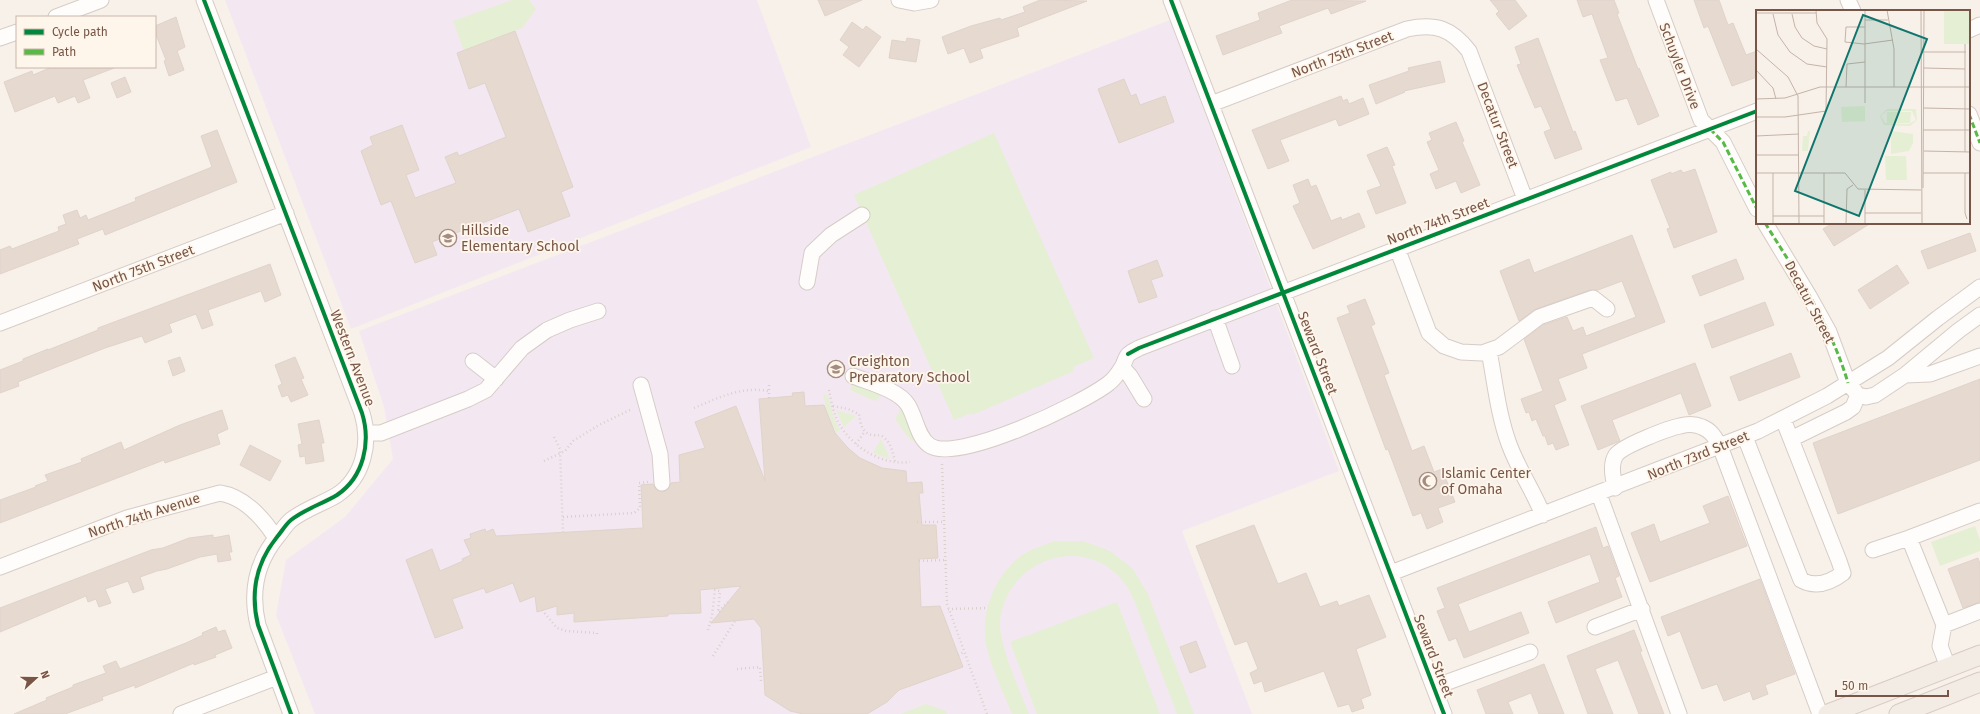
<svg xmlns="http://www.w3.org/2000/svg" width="1980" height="714" font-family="'Fira Sans',sans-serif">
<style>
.education{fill:#f3e8f2}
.green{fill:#e5efd3}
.building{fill:#e5d9d0;stroke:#e1d3cb}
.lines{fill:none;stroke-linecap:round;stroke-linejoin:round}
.minor-casing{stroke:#d6ccc6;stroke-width:17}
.major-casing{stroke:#d7cbc4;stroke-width:21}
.path{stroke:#dad0cb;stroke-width:2.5;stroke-dasharray:1 3;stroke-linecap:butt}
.minor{stroke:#fefdfc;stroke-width:15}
.major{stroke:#f3ece4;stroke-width:19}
.quiet{stroke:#58b947;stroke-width:3;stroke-dasharray:6 3;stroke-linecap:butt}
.cycleway-casing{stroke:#fff6eb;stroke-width:6}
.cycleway{stroke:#00873e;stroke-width:4}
.labels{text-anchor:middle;stroke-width:3.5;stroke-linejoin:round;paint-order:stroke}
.street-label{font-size:14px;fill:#785647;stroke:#fff6eb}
.poi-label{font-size:14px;fill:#785647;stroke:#fff6eb;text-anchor:start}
.inset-road{fill:none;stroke:#c5b3a8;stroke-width:1}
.view{fill:#0f766e;fill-opacity:0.15;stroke:#0f766e;stroke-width:2}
.inset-edge{fill:none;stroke:#785647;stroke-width:2}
</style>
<rect width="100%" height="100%" fill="#f8f1e9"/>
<path class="education" d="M225,0H757L811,147L351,329Z
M1170,20L1339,471L1182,531L1252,714H315L276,615L286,560L345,517L393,459L384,407L359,331Z"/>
<path class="green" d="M512,0H529L536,9L522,28L464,51L453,21Z
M994,133L1094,358L1073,367L1074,371L972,415L971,413L954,420L854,195Z
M852,383L883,394L875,401L850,390Z
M823,393L828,397L834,418L840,430L836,433L826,408Z
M901,409L916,440L911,441L895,419Z
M836,410L856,416L844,427Z
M881,439L890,459L873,453Z
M1975,526L1980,540V551L1940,566L1931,542Z
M1055,541H1083L1110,551L1132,568L1147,592L1194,714H1177C1167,687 1156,659 1146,632C1139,614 1134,594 1122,580C1082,532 1005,561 1000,622C999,647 1020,690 1029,714H1012C1004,693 992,670 987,648C978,613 997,568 1029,551C1037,547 1047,544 1055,541Z
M1117,602L1160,714H1037L1010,642Z
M926,704L946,711L947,714H900Z"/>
<path class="building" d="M818,0H862L825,16Z
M1040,0L1087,1L1017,28L1019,36L980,49L983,58L970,63L964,48L948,54L942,37L971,26L1000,18L1001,20L1025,12L1023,7Z
M1292,0L1366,1L1331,14L1328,8L1279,26L1282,33L1223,55L1216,36L1260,20L1258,13Z
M1490,0H1515L1527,16L1509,30L1496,14L1499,11Z
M1577,0H1614L1619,13L1617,14L1638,69L1639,68L1659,116L1638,125L1627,98L1616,101L1600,60L1608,58L1592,14L1583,17Z
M1694,0H1719L1728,25L1733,23L1746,55L1757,51V77L1732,86L1708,26L1704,28Z
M176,17L185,47L177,51L184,70L169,76L164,61L166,60L155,32V26Z
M852,22L863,30L866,26L881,37L859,67L843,55L849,47L840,40Z
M515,31L573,187L561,192L570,216L528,232L519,209L432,242L437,255L415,263L391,201L381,205L361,151L373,145L370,137L402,125L419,170L406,175L415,198L456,183L445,157L457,152L459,156L506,137L485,83L469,89L457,53Z
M907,38L920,40L916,62L889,58L892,40L906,42Z
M1538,38L1573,132L1575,131L1582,149L1555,159L1544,132L1551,129L1541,106L1535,108L1517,65L1521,64L1515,47Z
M1440,61L1445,82L1404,91L1405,92L1376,104L1369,85L1409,71L1408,68Z
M52,67H114V68L83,80L90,98L78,103L75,96L58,103L55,96L15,112L4,82L32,71L33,75Z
M125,77L131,92L117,98L111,83Z
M1124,79L1131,96L1136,94L1140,105L1165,96L1174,122L1119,143L1098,89Z
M1341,96L1343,101L1347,99L1349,104L1363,98L1369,114L1339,126L1336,119L1280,140L1289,161L1268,169L1252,130Z
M1456,122L1464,141L1462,142L1480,185L1461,193L1456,181L1436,189L1430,174L1439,170L1427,142L1432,140L1429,133Z
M217,130L237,182L105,235L103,229L77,239L79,244L0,274V250L10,246L12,249L59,231L58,227L66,224L63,215L77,210L80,218L86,215L88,220L136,201L135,198L212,167L201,136Z
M1387,147L1395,165L1392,166L1406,203L1376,214L1367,191L1381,186L1367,155Z
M1695,169L1717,232L1674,248L1667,229L1670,228L1651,180L1671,172V174L1681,170L1683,173Z
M1308,179L1311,187L1316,185L1331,221L1341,217L1342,220L1359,213L1365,227L1313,249L1293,206L1300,203L1293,185Z
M1833,223H1871L1834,246L1823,229Z
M1970,233L1976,251L1928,269L1921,251Z
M1632,235L1665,322L1582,354L1587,368L1558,379L1566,400L1554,405L1569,445L1556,450L1553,443L1548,445L1545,436H1543L1536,419L1532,421L1529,412L1526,413L1521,399L1543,391L1524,339L1543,325L1567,317L1573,331L1583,327L1586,336L1636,317L1622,281L1598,290H1590L1536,309L1519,321L1500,271L1529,259L1534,273Z
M1736,259L1744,279L1700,296L1692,276Z
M1157,260L1163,276L1151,280L1157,297L1139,303L1128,271Z
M270,264L281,295L265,302L261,291L208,310L213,325L202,329L196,314L169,324L172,332L145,343L142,336L105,348L18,382L19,386L0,393V370L23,361V359L48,349V350L98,330V328Z
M1897,265L1909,283L1870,309L1858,290Z
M1365,299L1375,324L1371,326L1389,373L1384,375L1412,451L1424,446L1434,472L1442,469L1455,502L1438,508L1443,522L1427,529L1421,513L1413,516L1388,449L1386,450L1337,318L1350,313L1347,306Z
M1765,302L1774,325L1712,348L1704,325Z
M1791,353L1800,377L1739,401L1730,377Z
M180,357L185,371L173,376L168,361Z
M295,357L304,378L301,379L308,395L291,402L288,395L282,397L278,386L282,384L275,365Z
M1695,363L1711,406L1689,415L1681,393L1612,420L1620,441L1598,450L1581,406Z
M1980,379V460L1838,514L1813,443Z
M804,392L805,406L824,405L835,433L848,448L860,458L882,468L906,471L907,483L922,482L923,493H919L922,525H936L938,558L919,559L921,607L940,606L963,667L899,690L887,702L867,714H803L790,711L765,695L761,628L754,619L711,623L741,586L700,590L701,613L668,614V616L574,622V613L557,615V606L537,612L535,596L520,602L513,583L486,593L484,588L452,599L463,628L435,638L406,560L432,549L440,571L463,561L462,559L471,555L464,540L471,538L470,534L485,529L486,532L493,529L496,536L643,528L641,485L653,484L655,488L662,492L667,490L671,483L680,482L679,455L705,448L695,422L736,406L765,481L759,399L793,396L792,393Z
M222,410L228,429L217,434L220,444L165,463L164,460L0,523V500L36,487L35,486L48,481L45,475L82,462L81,459L121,442L124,450L180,425Z
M319,420L324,443H321L324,461L306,464L305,456L300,457L298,445L302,444L298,424Z
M250,445L281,461L270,481L240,465Z
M1728,496L1747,546L1650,582L1631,533L1654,524L1660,542L1710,523L1703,506Z
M1254,525L1278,584L1306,573L1320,607L1337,601L1339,606L1369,595L1386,637L1356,649L1371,695L1361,699L1364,708L1352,712L1349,704L1338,707L1324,671L1265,692L1262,681L1254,684L1250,673L1258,669L1247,641L1235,645L1196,546Z
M1596,527L1603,548L1608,546L1619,576L1615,578L1622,597L1556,623L1548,602L1600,582L1590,554L1458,604L1469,632L1521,612L1529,633L1464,658L1456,638L1449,641L1437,611L1445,608L1437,588Z
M213,535V538L229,535L232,552H229L231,560L218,562L217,554L200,557L167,569L157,571L140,577L144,589L133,593L128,581L105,589L111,603L99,607L96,599L88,602L86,596L0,632V608L151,550L163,548L189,538Z
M1978,558L1980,564V602L1963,608L1948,569Z
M1760,579L1795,674L1765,685L1768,694L1753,700L1750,691L1724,701L1717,684L1702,689L1680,631L1668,636L1661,617Z
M216,627L218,632L225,630L232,648L215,655L216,657L194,665V663L135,688V685L102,697L103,700L65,714H14L47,700L46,698L73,687V685L106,673L103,666L116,661L120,669L186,643L203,635L202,633Z
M1634,630L1642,651L1640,652L1664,714H1639L1618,660L1595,669L1613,714H1588L1567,656Z
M1196,641L1206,667L1190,673L1180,647Z
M1544,664L1564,714H1539L1531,693L1508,702L1513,714H1486L1477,690Z"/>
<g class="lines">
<defs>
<path id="minor" d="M204,0L362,413C371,442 364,477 337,495C322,504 305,509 291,520C286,524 282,531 277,537C256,563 250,592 258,625L291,714
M899,0L914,3L931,0
M1171,0L1444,714
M1656,0L1701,120L1723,142L1757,209
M1848,0L1853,11
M56,17L101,0
M1969,30L1980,25
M0,38L17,32
M1211,104L1407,29C1435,23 1451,28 1469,51L1525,199
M1969,114L1980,143
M1765,223L1809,296L1829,332L1848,383L1858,395L1866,397L1875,395L1905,375L1958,331L1980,315
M1397,248L1429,333L1444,346L1461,352L1482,353L1499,347L1539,317L1593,298L1607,309
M807,282L812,253L831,235L862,215
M1215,318L1232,366
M0,323L286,213
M1489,351C1495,382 1498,414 1509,444C1518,469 1533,490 1543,515
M473,361L496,379
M1122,367L1130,376L1144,399
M1905,375L1930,374L1980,356
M853,376C868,382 899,390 908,405C916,418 917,436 929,445C955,465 1084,403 1109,383C1113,380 1119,372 1122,367C1125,363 1125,357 1129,354C1132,351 1136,350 1139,348L1757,111
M641,385L660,454L662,483
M366,433H381L468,399L486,390L522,348L547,330L570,320L598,311
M1745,437L1801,580C1816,588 1830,583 1843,573L1839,561L1783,419
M1791,439L1846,412L1853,407L1858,395
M1615,488C1613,477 1610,464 1616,455C1622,446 1669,428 1680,426C1687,424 1695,424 1702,427C1712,431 1715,438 1720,446L1820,714
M1599,494L1679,714
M1980,511L1909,538L1944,625L1980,611
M1873,550L1909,538
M0,567L127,518L220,493C245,497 263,518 276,538
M1391,573L1758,431L1827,396L1888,358L1938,318L1980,287
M1944,625L1940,646L1948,667
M1595,627L1642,609
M1434,687L1530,652
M181,714L277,677"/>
<path id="major" d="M1828,714L1980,655
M1899,714L1980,682"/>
</defs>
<use href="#minor" class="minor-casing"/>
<use href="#major" class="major-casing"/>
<path class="path" d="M829,390C831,400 833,411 837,420C850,446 881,466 910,462
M769,398V384
M833,406L848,409L859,414C860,424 863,435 874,435C878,436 880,434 883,437C891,442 893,453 895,462
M694,408C718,398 741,386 768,391
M554,437L560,449L563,532
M856,444L865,431
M544,461L565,451L573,441L599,425L632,409
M942,464L947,604L987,714
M563,517L634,513L640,508L639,483L648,482
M917,522H944
M919,561L945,560
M948,609L988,608
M542,610L557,628L566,631L597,633V637
M708,630L712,616L715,590L720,591L718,612L730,600
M958,655L964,652
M713,656L735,621
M737,669L760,667L761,681H764"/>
<use href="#minor" class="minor"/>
<use href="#major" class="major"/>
<path class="quiet" d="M1969,114L1980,143
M1710,129L1723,142L1757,209
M1765,223C1797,274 1831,325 1848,383"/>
<defs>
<path id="cycleway" d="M204,0L362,413C371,442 364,477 337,495C322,504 305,509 291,520C286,524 282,531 277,537C256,563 250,592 258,625L291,714
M1171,0L1444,714
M1128,354L1139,348L1757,111"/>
</defs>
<use href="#cycleway" class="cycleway-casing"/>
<use href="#cycleway" class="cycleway"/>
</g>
<defs>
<symbol id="school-ring" viewBox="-11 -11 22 22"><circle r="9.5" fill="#fff6eb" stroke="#a58c80" stroke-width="1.5"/><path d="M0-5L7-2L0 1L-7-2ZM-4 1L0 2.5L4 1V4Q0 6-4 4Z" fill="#a58c80"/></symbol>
<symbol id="mosque-ring" viewBox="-11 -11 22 22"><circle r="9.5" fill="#fff6eb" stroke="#a58c80" stroke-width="1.5"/><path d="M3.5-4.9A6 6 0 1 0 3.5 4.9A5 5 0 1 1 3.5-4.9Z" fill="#a58c80"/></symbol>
</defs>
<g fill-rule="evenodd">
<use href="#school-ring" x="438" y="228" width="20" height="20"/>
<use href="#school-ring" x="826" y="359" width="20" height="20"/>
<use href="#mosque-ring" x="1418" y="471" width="20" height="20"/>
</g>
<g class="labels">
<g class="street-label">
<text transform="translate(1342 54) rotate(-21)" y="5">North 75th Street</text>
<text transform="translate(1680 66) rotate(69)" y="5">Schuyler Drive</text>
<text transform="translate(1498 125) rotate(69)" y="5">Decatur Street</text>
<text transform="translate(1438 221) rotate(-21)" y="5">North 74th Street</text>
<text transform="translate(143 268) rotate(-21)" y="5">North 75th Street</text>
<text transform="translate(1810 302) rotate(62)" y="5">Decatur Street</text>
<text transform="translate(1318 353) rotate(69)" y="5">Seward Street</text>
<text transform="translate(353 358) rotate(69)" y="5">Western Avenue</text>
<text transform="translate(1698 455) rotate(-22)" y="5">North 73rd Street</text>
<text transform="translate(144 515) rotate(-18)" y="5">North 74th Avenue</text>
<text transform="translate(1434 656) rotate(69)" y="5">Seward Street</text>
</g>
<g class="poi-label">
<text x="461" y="235">Hillside<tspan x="461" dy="16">Elementary School</tspan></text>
<text x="849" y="366">Creighton<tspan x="849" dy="16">Preparatory School</tspan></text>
<text x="1441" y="478">Islamic Center<tspan x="1441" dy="16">of Omaha</tspan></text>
</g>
</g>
<g transform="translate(1756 10)">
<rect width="214" height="214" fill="#f8f1e9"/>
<path d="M188,0H214V34H188ZM109,96V111L86,112L85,97ZM131,99H160L161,110L154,116L128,115L124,106ZM131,101H156L160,110L153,114L129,113L125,106ZM131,102H155L154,113H131ZM52,121H54L52,141H46L47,126H51ZM135,121L157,124V133L153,141L135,144ZM129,146H150L151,170H130Z" fill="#e5efd3" fill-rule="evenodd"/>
<path class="inset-road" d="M109,0V93M131,0L138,39V77M165,0L166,214M0,3H60M17,4L22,25L34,42L51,54L71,57M36,4L39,17L46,28L58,36L71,39M109,10H132M109,17H90L89,32L108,34L137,30M209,34V142M0,39L32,67L42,86L43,214M167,42H210M168,58L209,59M0,60L17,78L20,89M90,77L91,54L109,52M0,89L29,88L64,77H214M168,98L214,99M0,107H29L70,101L71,29L61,13L60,0M167,120H214M0,126L43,124M168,141L214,142M0,145H43M0,163H89L102,179L165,180M17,163V214M167,163H214M209,163V203L211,209M167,178L168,0M109,180V214M109,203H165M17,206H68M68,214V163M90,214L91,179L97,175"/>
<path class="view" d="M107,5L171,29L103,206L39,181Z"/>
<rect width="214" height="214" class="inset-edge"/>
</g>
<rect x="16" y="16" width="140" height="52" fill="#fff6eb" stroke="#c9b6a9"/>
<rect x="24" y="29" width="20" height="6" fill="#00873e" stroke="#c9b6a9"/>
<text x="52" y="36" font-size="12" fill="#785647">Cycle path</text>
<rect x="24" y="49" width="20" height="6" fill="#58b947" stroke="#c9b6a9"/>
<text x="52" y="56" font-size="12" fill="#785647">Path</text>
<g transform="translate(36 678) rotate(69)" stroke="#fff6eb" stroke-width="3" paint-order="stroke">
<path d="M0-3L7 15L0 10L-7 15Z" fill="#785647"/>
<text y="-6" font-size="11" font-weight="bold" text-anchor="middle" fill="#785647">N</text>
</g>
<path d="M1836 690v6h112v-6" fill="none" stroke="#785647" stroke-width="2"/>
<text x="1842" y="690" font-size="12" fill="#785647" stroke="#fff6eb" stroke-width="3" paint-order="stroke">50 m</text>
</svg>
